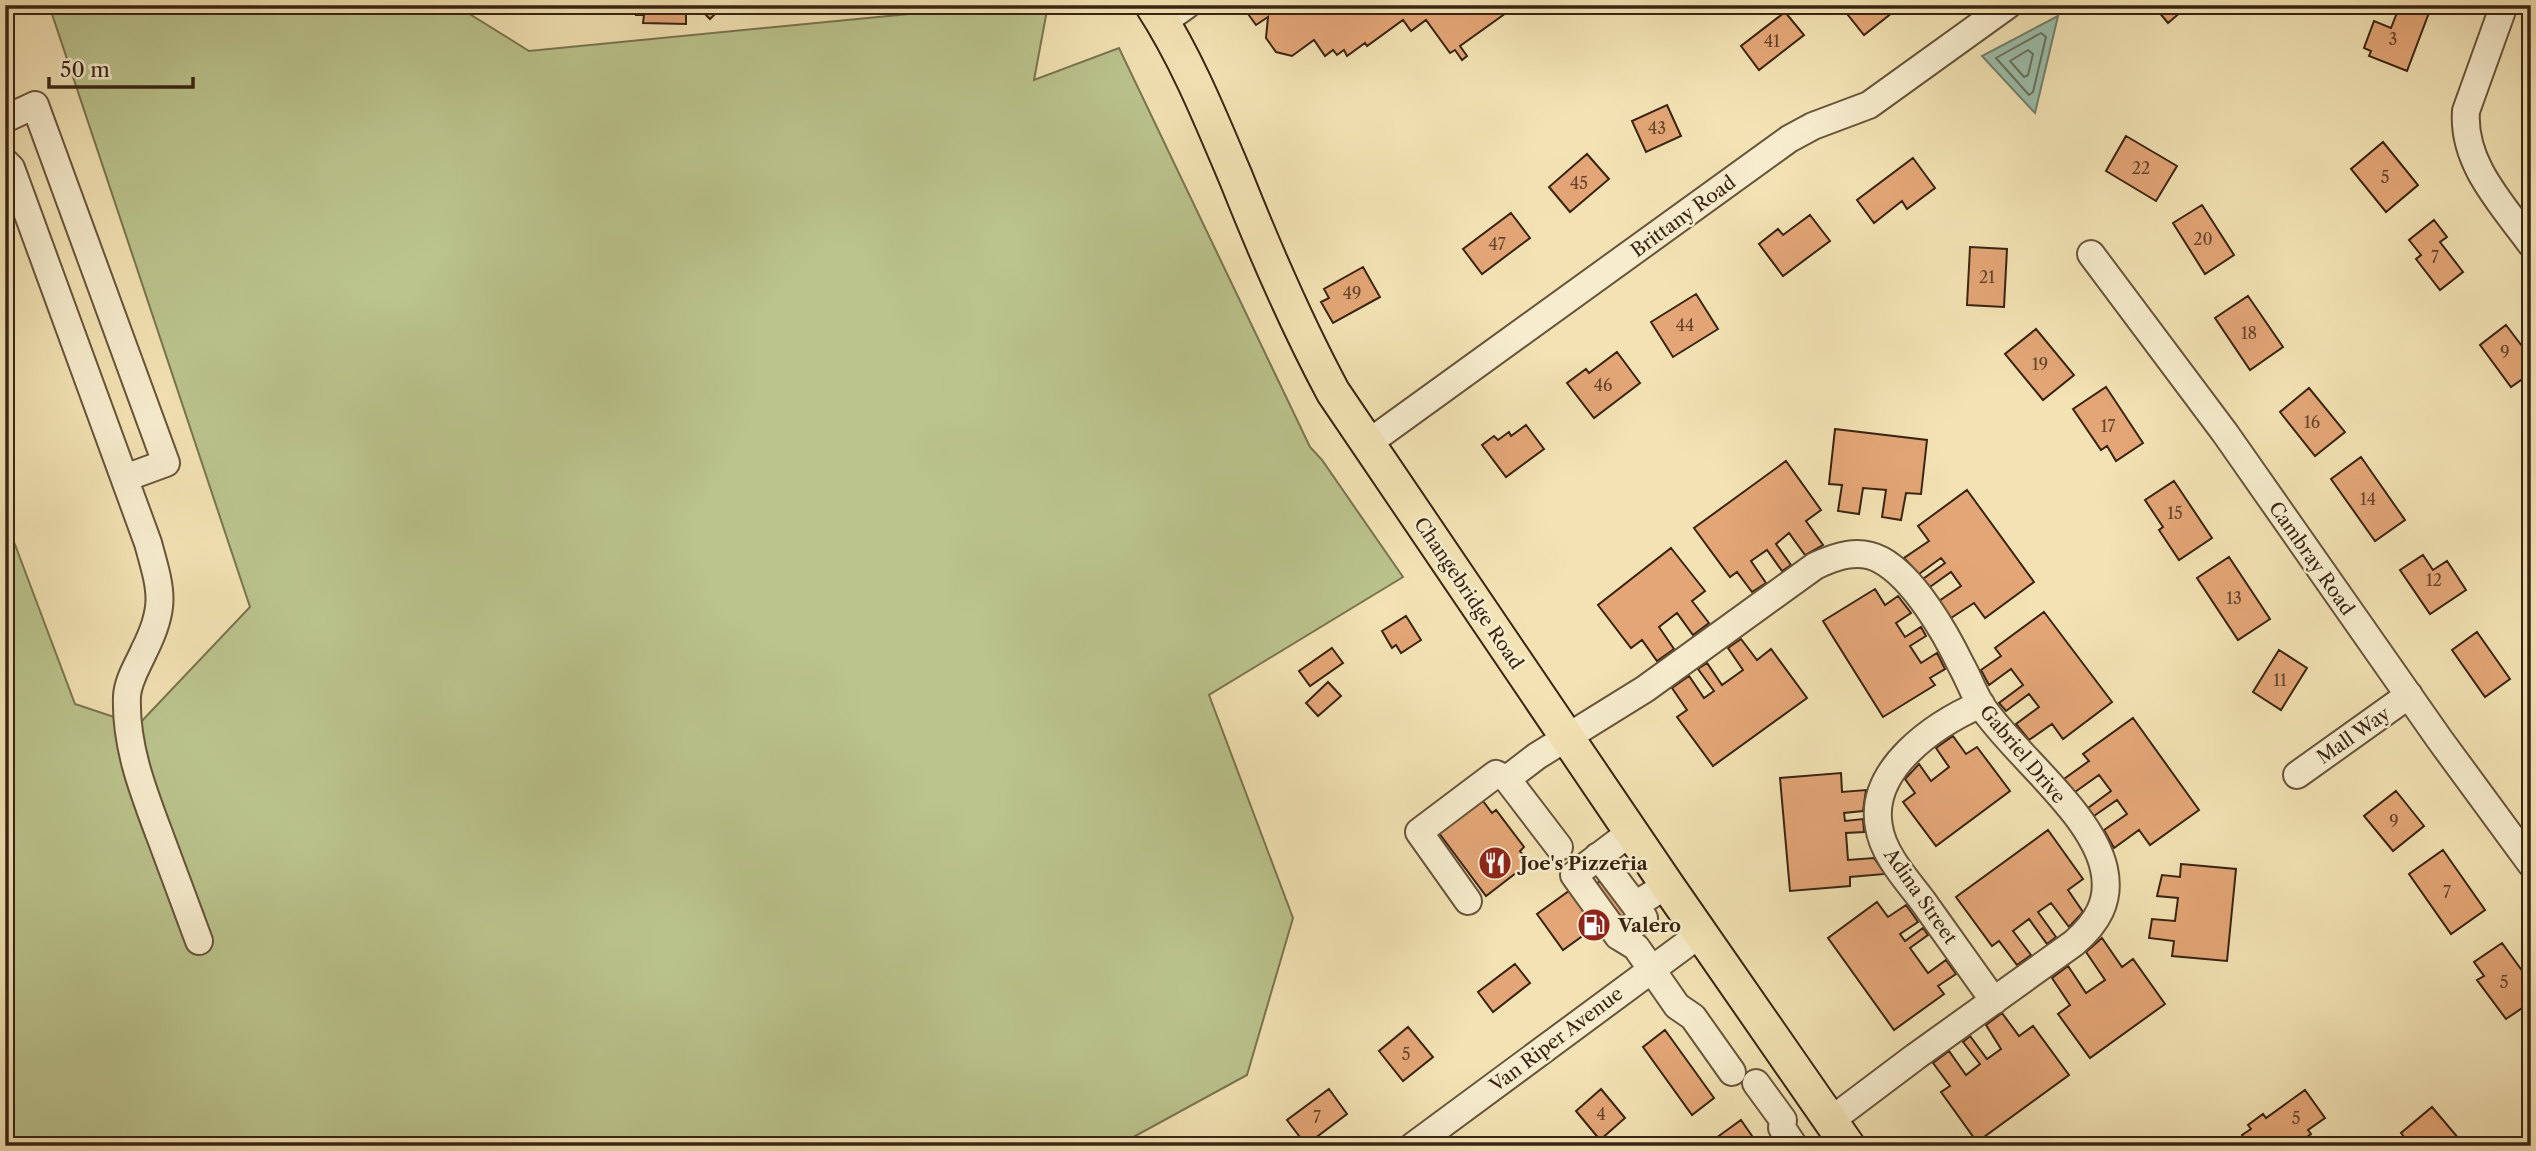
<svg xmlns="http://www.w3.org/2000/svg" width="2536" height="1151" font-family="'Libre Caslon Text',serif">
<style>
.green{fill:#bbc48d;stroke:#7a7450;stroke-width:2}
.water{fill:#9bbeaa;stroke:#74806e;stroke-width:2}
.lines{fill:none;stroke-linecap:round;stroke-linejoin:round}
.shore{stroke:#6a715e;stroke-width:2}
.building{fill:#e4a677;stroke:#392413;stroke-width:2}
.minor-casing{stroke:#68543b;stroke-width:30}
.major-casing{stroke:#392413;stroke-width:37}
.minor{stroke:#f7edce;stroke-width:26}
.major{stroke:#f3e3b4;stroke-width:33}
.labels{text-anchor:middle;stroke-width:5;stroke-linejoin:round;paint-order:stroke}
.number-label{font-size:16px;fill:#64442c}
.street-label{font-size:19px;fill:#392413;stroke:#f7edce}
.poi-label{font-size:19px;font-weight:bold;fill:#392413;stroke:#f7edce;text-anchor:start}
</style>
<rect width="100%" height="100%" fill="#f3e3b4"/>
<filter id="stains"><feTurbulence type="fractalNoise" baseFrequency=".00286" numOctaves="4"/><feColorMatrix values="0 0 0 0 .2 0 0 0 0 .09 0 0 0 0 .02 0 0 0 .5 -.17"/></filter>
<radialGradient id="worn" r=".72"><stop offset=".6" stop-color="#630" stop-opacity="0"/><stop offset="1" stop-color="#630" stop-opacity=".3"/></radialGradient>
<path class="green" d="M49,5H455L529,51L919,13L925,5H1048L1034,80L1119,48L1310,447L1322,460L1403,577L1209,695L1293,918L1247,1075L1117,1146H5V518L75,704L138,725L250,607Z"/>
<path class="water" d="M2058,16L2035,113L1982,56Z"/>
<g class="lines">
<path class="shore" d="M2041,33L2046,37L2033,92L2029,95L1996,58Z
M2028,50L2033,54L2028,75L2024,77L2010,61Z"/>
</g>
<path class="building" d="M636,5H686V24L643,23L644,15H636Z
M696,5H724L710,19Z
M1244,5H1500L1506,13L1460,46L1467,56L1462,60L1455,50L1450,53L1426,20L1411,31L1403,20L1367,46L1365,43L1347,56L1344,50L1337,55L1333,50L1325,56L1314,40L1292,56L1276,52L1266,38L1268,17L1256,25L1243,7Z
M1840,5H1902L1864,35Z
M2153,5H2189L2168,23Z
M2400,5H2418L2430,10L2407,71L2369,56L2371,51L2364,48L2374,21L2391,28Z
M1785,12L1804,35L1759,70L1741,46Z
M1667,105L1681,136L1646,152L1632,121Z
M2126,136L2177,166L2156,201L2106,171Z
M2383,142L2418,185L2386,212L2351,169Z
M1587,154L1609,179L1570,212L1549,187Z
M1913,158L1935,188L1907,209L1902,201L1874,223L1857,200Z
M2202,205L2234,255L2205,274L2173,223Z
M1511,213L1530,238L1482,274L1463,249Z
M1810,215L1830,241L1783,276L1759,244L1778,229L1783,235Z
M2434,220L2447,237L2440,242L2463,272L2440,290L2416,259L2421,255L2409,240Z
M1970,247L2007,249L2004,307L1967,305Z
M1363,267L1380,297L1333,323L1321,302L1329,298L1324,289Z
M1696,294L1718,329L1673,357L1651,322Z
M2248,296L2283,347L2250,370L2215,318Z
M2506,325L2531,358V373L2511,387L2480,345Z
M2036,329L2074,375L2043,400L2005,354Z
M1617,352L1640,383L1594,418L1567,383L1586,369L1589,373Z
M2106,387L2143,443L2116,461L2107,446L2101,450L2073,409Z
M2309,388L2345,432L2315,456L2280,412Z
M1526,425L1544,449L1506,477L1482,445L1494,436L1498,440L1509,432L1511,436Z
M1835,429L1927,440L1921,494L1906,493L1901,520L1882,517L1886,490L1863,488L1859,514L1838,511L1842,485L1829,484Z
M2361,457L2405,520L2375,541L2331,479Z
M1786,461L1821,510L1806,521L1823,545L1805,555L1789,533L1776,544L1791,565L1782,571L1767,550L1751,561L1766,583L1752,592L1737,572L1730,577L1694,528Z
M2174,481L2212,538L2179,560L2159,530L2163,527L2145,500Z
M1967,490L2034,582L1985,618L1974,603L1951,618L1939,601L1961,586L1951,572L1930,587L1923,579L1945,563L1941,558L1919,574L1904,558L1929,541L1918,526Z
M1671,548L1705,591L1692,601L1709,623L1693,635L1677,613L1659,627L1674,649L1657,661L1642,640L1631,648L1598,605Z
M2423,555L2433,570L2447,561L2466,590L2430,614L2400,570Z
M2229,557L2270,619L2238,640L2197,578Z
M1875,589L1885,605L1898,596L1911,613L1896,623L1905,637L1921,627L1926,636L1910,646L1921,663L1937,653L1945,669L1930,678L1935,685L1883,717L1823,621Z
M2044,612L2112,702L2063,739L2052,724L2029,740L2016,724L2039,707L2029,694L2006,711L1999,703L2023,685L2011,669L1989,685L1981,670L2001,656L1995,648Z
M1406,616L1421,640L1401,653L1396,645L1392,648L1382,631Z
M2477,632L2510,679L2485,697L2452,650Z
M1741,639L1757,660L1771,649L1807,698L1713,766L1677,717L1687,710L1672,688L1689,676L1704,698L1714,691L1698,669L1707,663L1722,685L1743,670L1728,648Z
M1332,648L1343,663L1310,686L1299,671Z
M2279,650L2307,668L2281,710L2253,692Z
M1328,682L1341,696L1318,716L1306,703Z
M2133,718L2199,810L2150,845L2139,830L2114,848L2104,830L2127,814L2117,800L2094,816L2088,808L2111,791L2099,775L2075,792L2064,779L2089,761L2083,754Z
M1953,736L1966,754L1977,747L2010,791L1936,846L1903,802L1915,793L1905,779L1919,764L1931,781L1949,767L1936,748Z
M1841,773L1842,792L1866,790L1863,811L1844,813L1845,821L1863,819L1864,832L1846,833L1848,860L1874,858L1885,874L1850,877V886L1790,891L1780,778Z
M2396,791L2424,826L2393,851L2364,816Z
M1483,801L1492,813L1496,810L1524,847L1520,851L1529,863L1486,896L1439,833Z
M2048,830L2083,879L2068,890L2083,912L2069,927L2051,903L2038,912L2056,937L2047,944L2029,919L2013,931L2031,955L2017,965L1999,941L1992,946L1956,897Z
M2443,850L2485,910L2451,934L2409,874Z
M2181,864L2236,869L2227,961L2172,956L2174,941L2149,938L2152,919L2175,921L2178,898L2157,896L2162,875L2180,877Z
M1608,875L1636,913L1619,926L1591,888Z
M1573,888L1599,924L1563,950L1537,914Z
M1877,902L1888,917L1906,905L1911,912L1918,922L1900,934L1905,941L1923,928L1928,935L1910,948L1928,973L1946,960L1956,974L1938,986L1944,994L1894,1030L1828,938Z
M2102,938L2122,967L2133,959L2165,1004L2090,1058L2058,1014L2070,1005L2052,978L2068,966L2086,993L2105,980L2086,952Z
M2502,943L2531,983V1002L2506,1019L2477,980L2484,976L2474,962Z
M1515,964L1530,983L1493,1012L1478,992Z
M2002,1013L2019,1036L2033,1026L2069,1075L1977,1142L1941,1092L1950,1086L1933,1063L1949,1051L1966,1075L1980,1064L1963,1042L1970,1036L1987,1059L2001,1049L1986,1025Z
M1408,1027L1433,1057L1403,1081L1379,1051Z
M1665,1030L1714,1098L1692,1115L1643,1047Z
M1329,1089L1347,1114L1306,1145L1287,1120Z
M1601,1089L1625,1118L1600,1140L1576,1111Z
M2305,1090L2325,1118L2308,1130L2311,1134L2295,1146L2291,1143L2287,1146H2250L2242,1135L2251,1129L2248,1125L2263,1114L2266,1118Z
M2432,1107L2465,1146H2411L2401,1133Z
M1741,1120L1759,1146H1715L1712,1141Z"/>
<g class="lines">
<defs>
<path id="minor" d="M2504,5L2466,111C2462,163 2502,204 2531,244
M1163,22L1187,5
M5,119L35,105L166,463L125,478
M5,162L11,168L148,543C161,590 167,606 144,651C138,665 128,680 127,696C125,745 143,791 160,836C173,871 186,906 199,941
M2091,254L2225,433L2440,740L2531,864
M1367,444L1789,139L1813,126L1869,105L2008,5
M1981,704C1935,724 1868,769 1879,827C1883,854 1906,879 1922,900C1946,934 1970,967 1994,1001
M2297,775L2409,695
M1631,832L1574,875L1618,936L1636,947L1677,1006L1693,1017L1732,1072
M1559,847L1507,779L1537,756L1645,689L1815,566C1836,556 1859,548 1881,560C1914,578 1945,632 1961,665C1969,679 1974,695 1983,708C2016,756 2092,813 2104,869C2111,901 2097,923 2074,943L1915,1057L1830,1121
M1598,856L1635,905
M1468,901L1419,832L1496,774L1507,779
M1618,936L1644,918L1635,905L1667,885
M1756,1083L1783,1120L1782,1128L1794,1146
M1413,1146L1700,934"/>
<path id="major" d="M1152,5C1187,59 1211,119 1236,178C1265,251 1296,323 1333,392L1667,885L1848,1146"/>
</defs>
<use href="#minor" class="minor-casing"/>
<use href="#major" class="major-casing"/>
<use href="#minor" class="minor"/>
<use href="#major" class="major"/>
</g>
<defs>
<symbol id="restaurant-disc" viewBox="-11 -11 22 22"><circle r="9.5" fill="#8f2418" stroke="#f7edce"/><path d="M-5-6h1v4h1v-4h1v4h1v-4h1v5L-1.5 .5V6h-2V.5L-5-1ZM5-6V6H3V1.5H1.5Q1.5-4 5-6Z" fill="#fff"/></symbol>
<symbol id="fuel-disc" viewBox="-11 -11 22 22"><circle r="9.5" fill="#8f2418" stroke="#f7edce"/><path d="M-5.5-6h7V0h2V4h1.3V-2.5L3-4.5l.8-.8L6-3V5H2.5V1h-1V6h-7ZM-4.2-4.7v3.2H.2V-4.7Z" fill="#fff"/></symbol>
</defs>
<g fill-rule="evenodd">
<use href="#restaurant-disc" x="1476" y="844" width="38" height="38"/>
<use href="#fuel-disc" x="1575" y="906" width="38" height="38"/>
</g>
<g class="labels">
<g class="number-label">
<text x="2393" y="45">3</text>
<text x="1772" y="47">41</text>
<text x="1657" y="134">43</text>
<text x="2141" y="174">22</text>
<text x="2385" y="183">5</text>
<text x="1579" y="189">45</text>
<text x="2203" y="245">20</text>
<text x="1497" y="250">47</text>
<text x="2435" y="263">7</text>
<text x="1987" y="283">21</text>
<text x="1352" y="299">49</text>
<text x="1685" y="331">44</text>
<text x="2249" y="339">18</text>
<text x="2505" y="358">9</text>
<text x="2040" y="370">19</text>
<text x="1603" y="391">46</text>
<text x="2312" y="428">16</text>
<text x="2108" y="432">17</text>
<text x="2368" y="505">14</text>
<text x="2175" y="519">15</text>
<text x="2434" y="586">12</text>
<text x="2234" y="604">13</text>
<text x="2280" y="686">11</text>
<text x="2394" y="827">9</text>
<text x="2447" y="898">7</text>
<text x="2504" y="988">5</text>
<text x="1406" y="1060">5</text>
<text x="1601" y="1120">4</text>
<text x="1317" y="1123">7</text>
<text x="2296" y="1124">5</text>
</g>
<g class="street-label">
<text transform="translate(1683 216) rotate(-36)" y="7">Brittany Road</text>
<text transform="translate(2312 558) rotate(55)" y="7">Cambray Road</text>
<text transform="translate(1469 593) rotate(56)" y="7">Changebridge Road</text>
<text transform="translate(2353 735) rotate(-35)" y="7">Mall Way</text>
<text transform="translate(2023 754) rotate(50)" y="7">Gabriel Drive</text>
<text transform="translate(1921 896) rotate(55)" y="7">Adina Street</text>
<text transform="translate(1556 1039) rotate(-37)" y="7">Van Riper Avenue</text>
</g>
<g class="poi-label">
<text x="1520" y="870">Joe's Pizzeria</text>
<text x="1618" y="932">Valero</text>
</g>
</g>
<rect width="2536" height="1151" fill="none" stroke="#f3e3b4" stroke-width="28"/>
<rect x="7" y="7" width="2522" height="1137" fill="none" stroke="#392413" stroke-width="3.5"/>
<rect x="14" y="14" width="2508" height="1123" fill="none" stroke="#392413" stroke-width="2"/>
<path d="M49 77v10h144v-10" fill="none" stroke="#392413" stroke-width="3.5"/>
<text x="60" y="77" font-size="21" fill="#392413" stroke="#f7edce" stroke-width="5" paint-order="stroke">50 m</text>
<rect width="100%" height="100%" filter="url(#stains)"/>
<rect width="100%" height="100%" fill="url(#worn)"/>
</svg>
